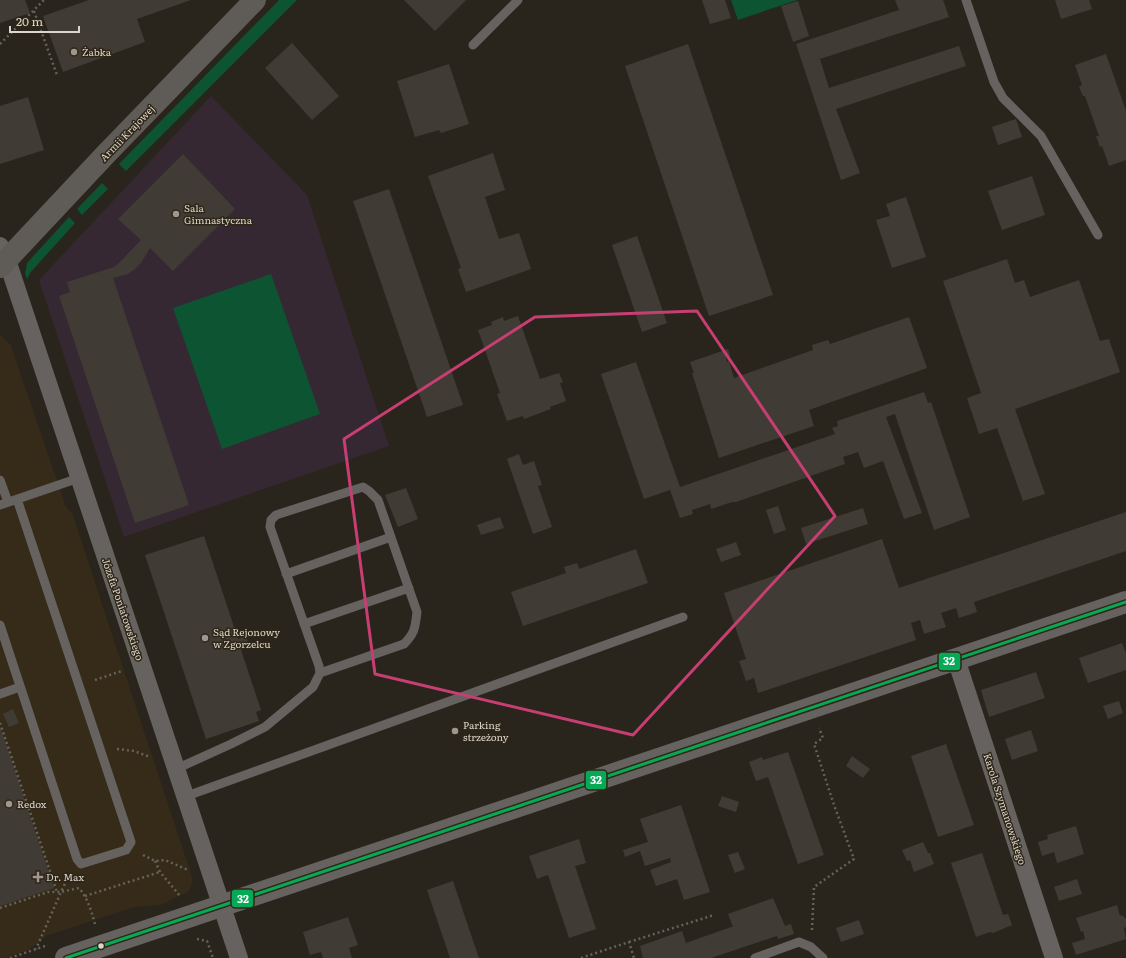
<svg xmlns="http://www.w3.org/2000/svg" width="1126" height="958" font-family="Literata,serif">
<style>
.built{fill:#362b18}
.education{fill:#352833}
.green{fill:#0d5433}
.building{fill:#413b35}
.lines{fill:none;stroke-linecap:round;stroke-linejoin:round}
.path{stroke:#65625e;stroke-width:2.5;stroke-dasharray:2 3;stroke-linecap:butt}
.service{stroke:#65625f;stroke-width:9}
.minor{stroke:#65625f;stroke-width:18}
.tertiary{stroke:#65625f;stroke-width:22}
.secondary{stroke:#5f5b56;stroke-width:22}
.bus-1-casing{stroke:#2e2617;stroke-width:6}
.bus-1{stroke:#06aa56;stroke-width:3}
.marked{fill:none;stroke:#c73e72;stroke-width:3;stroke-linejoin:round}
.poi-dot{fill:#9d978e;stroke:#2e2617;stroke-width:1.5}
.bus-dot{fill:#dbd5cc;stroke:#2e2617;stroke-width:1.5}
.labels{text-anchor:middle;stroke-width:3;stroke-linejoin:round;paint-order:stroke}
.poi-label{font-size:10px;fill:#dbd5cc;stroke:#2e2617;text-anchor:start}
.street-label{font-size:10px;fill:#dbd5cc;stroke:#2e2617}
.line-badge{stroke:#2e2617;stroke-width:1.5}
.badge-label{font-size:11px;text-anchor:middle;font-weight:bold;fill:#fff}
</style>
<rect width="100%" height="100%" fill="#29251c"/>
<path class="built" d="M0,335L4,338L11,346L66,507L72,513L193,880L189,891L161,905L134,907L46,936L28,950L5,958H0Z"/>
<path class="education" d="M211,96L307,195L389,446L124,537L39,280Z"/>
<path class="green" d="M279,0H297L126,171L119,164Z
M731,0H797L738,20Z
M102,183L108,189L82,215L77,209Z
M69,217L75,223L30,273L27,279L25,274L27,263Z
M271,274L320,414L222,449L173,308Z"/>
<path class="building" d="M0,0H25L30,13L0,23Z
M89,0H191L137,19L145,42L63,72L43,16Z
M404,0H466L435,31Z
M702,0H725L731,18L710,24Z
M895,0H943L949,17L820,59L829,88L959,46L966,66L836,109L860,173L841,180L796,44L899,10Z
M1055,0H1089L1092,9L1061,19Z
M798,1L809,36L793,42L781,6Z
M292,43L339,96L312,120L265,68Z
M688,44L773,295L709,316L625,66Z
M1106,54L1126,111V160L1109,166L1102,146L1100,147L1096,136H1099L1085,96H1083L1079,87L1082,85L1075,65Z
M449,64L469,124L441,133L439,130L415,137L397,81Z
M28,97L44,150L0,164V106Z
M1016,119L1022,137L998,145L992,127Z
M493,153L505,190L485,197L499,239L519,233L531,269L466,292L458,269L461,268L428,176Z
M183,154L235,209L173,271L150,248L141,263L135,269L128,274L113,278L189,505L135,523L59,296L70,292L67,282L114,267L119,263L141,240L118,219Z
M1032,176L1045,215L1002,230L988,191Z
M389,189L463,405L427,417L353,201Z
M906,197L926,257L892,268L876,220L890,216L886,204Z
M637,236L667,323L642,332L612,245Z
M1007,259L1015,283L1024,280L1030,297L1079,280L1100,341L1109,339L1120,372L1015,409L1045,494L1023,501L997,428L979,434L967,398L981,393L943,281Z
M518,316L540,379L559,373L563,382L560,383L566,401L550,407L551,409L524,419L523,416L507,421L497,394L500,393L478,330L492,325L491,322L503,317L504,321Z
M909,317L927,368L809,410L814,426L719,458L692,373H694L690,362L728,349L730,356L726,357L727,362L729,361L734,378L813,350L812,345L828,340L830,344Z
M636,362L680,487L835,434L832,428L838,426L837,421L924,392L928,403L931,402L970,517L934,530L895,414L886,417L922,513L904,519L883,461L864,468L858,452L843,457L845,464L736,502H732L711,509L710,504L692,510L693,514L680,518L670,490L644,499L601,374Z
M519,454L523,465L534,461L542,485L538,486L552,527L533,534L507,459Z
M406,488L418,519L398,527L385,495Z
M778,506L786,530L774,534L766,510Z
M863,508L868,524L806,544L801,528Z
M1126,512V551L974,602L977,612L959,618L956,608L941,613L946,627L924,634L920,620L911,623L916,640L758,693L754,678L746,681L739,661L746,659L724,593L882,539L899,588Z
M500,517L504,528L481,535L477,525Z
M204,536L238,639L246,636L250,648L241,650L261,710L256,712L259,721L206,739L145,555Z
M736,542L741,555L721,562L716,549Z
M636,549L648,583L523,626L511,592L566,573L564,567L577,563L579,569Z
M1122,643L1126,653V670L1088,683L1079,658Z
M1036,672L1045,698L989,717L981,690Z
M1119,701L1123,713L1108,719L1103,706Z
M13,709L19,723L9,727L3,714Z
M0,726L54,888L0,906Z
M1031,730L1038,751L1012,760L1005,739Z
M946,744L974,825L938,837L911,756Z
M788,752L824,855L798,864L768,777L756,781L749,762L762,757L763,760Z
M852,756L870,769L863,778L846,766Z
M722,796L739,802L736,812L718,806Z
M681,805L710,892L684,900L677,879L656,886L650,870L671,862L670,858L645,866L640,851L625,857L623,850L648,842L640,819Z
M1076,826L1084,854L1057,863L1054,852L1042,856L1038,842L1048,839L1047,835Z
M579,839L586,863L575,866L596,929L569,938L548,875L537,879L529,856Z
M923,842L928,853H930L934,864L914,872L910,860L907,861L902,850Z
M738,852L745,869L735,873L728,855Z
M982,853L1003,915L1008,914L1012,925L993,933L990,932L976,937L951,863Z
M1077,879L1082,894L1059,901L1054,887Z
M453,881L468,926L479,958H450L427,890Z
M773,898L785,926L791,924L794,934L778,939L777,936L711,958H643L640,946L682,931L686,943L731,927H733L728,914Z
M1117,905L1120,916L1122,915L1126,919V927L1124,928L1126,939L1076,955L1072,943L1085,939L1083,931L1081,932L1076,918Z
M348,917L358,945L349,948L352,958H323L321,952L310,955L303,932Z
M859,920L864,934L841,942L836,928Z"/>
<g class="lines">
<path class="path" d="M34,11L57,75
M0,44L44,0
M95,680L122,671
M0,723L57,892
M117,749L134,751L150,757
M143,855L155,861L165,860L188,870
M155,861L160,872L180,896
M69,875L61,892L79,888C88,899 91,910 95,924
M85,896L160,872
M0,908L48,892H61L36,949
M812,930L814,887L854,859L834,805L814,744L823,738L819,728
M197,939L207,941L213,958
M629,942L714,915
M10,958L48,945
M581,958L629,942L634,958"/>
<path class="service" d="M966,0L994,82L1003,98L1041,136L1098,235
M473,45L518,0
M0,480L8,502
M0,505L79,478
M286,574L391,537
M304,624L409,588
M0,625L77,859L81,864L126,850L131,842L17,499
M0,694L20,687
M176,769L231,744L265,727L313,687L320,673L319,666L270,527L271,520L276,515L363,487L369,491L378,500L417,612C415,628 415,633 404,644L320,673
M184,797L683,617
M755,958L799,942L811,947L823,958"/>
<path class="minor" d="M0,246L7,260L239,958
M956,659L1054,958"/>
<path class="tertiary" d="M66,958L1126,602"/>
<path class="secondary" d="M0,267L106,154L255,0"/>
<defs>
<path id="bus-1" d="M66,958L1126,602"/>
</defs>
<use href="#bus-1" class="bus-1-casing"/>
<use href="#bus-1" class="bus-1"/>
</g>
<path class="marked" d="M697,311L835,516L633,735L375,674L344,439L535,317Z"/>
<g class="poi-dot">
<circle cx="74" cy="52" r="4"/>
<circle cx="176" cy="214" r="4"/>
<circle cx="205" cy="638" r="4"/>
<circle cx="455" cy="731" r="4"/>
<circle cx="9" cy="804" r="4"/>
<path d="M36 871h4v4h4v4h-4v4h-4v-4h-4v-4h4z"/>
</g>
<circle class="bus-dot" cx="101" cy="946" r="3.5"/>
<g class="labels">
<g class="poi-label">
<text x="82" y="56">Żabka</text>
<text x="184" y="212">Sala<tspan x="184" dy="12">Gimnastyczna</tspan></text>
<text x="213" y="636">Sąd Rejonowy<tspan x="213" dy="12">w Zgorzelcu</tspan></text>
<text x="463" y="729">Parking<tspan x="463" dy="12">strzeżony</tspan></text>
<text x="17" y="808">Redox</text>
<text x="46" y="881">Dr. Max</text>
</g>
<g class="street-label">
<text transform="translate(127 133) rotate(-46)" y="4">Armii Krajowej</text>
<text transform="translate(123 609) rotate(71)" y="4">Józefa Poniatowskiego</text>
<text transform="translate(1005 809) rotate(72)" y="4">Karola Szymanowskiego</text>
</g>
</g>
<g class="line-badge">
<rect x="938" y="652" width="23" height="19" rx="4" fill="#06aa56"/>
<rect x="585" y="770" width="22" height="20" rx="4" fill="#06aa56"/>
<rect x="231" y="889" width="23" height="19" rx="4" fill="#06aa56"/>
</g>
<g class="badge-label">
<text x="949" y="665">32</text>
<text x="596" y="784">32</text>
<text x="243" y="903">32</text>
</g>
<path d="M10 26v6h69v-6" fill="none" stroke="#dbd5cc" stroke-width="2"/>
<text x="16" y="26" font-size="12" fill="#dbd5cc" stroke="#2e2617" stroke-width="3" paint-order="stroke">20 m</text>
</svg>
